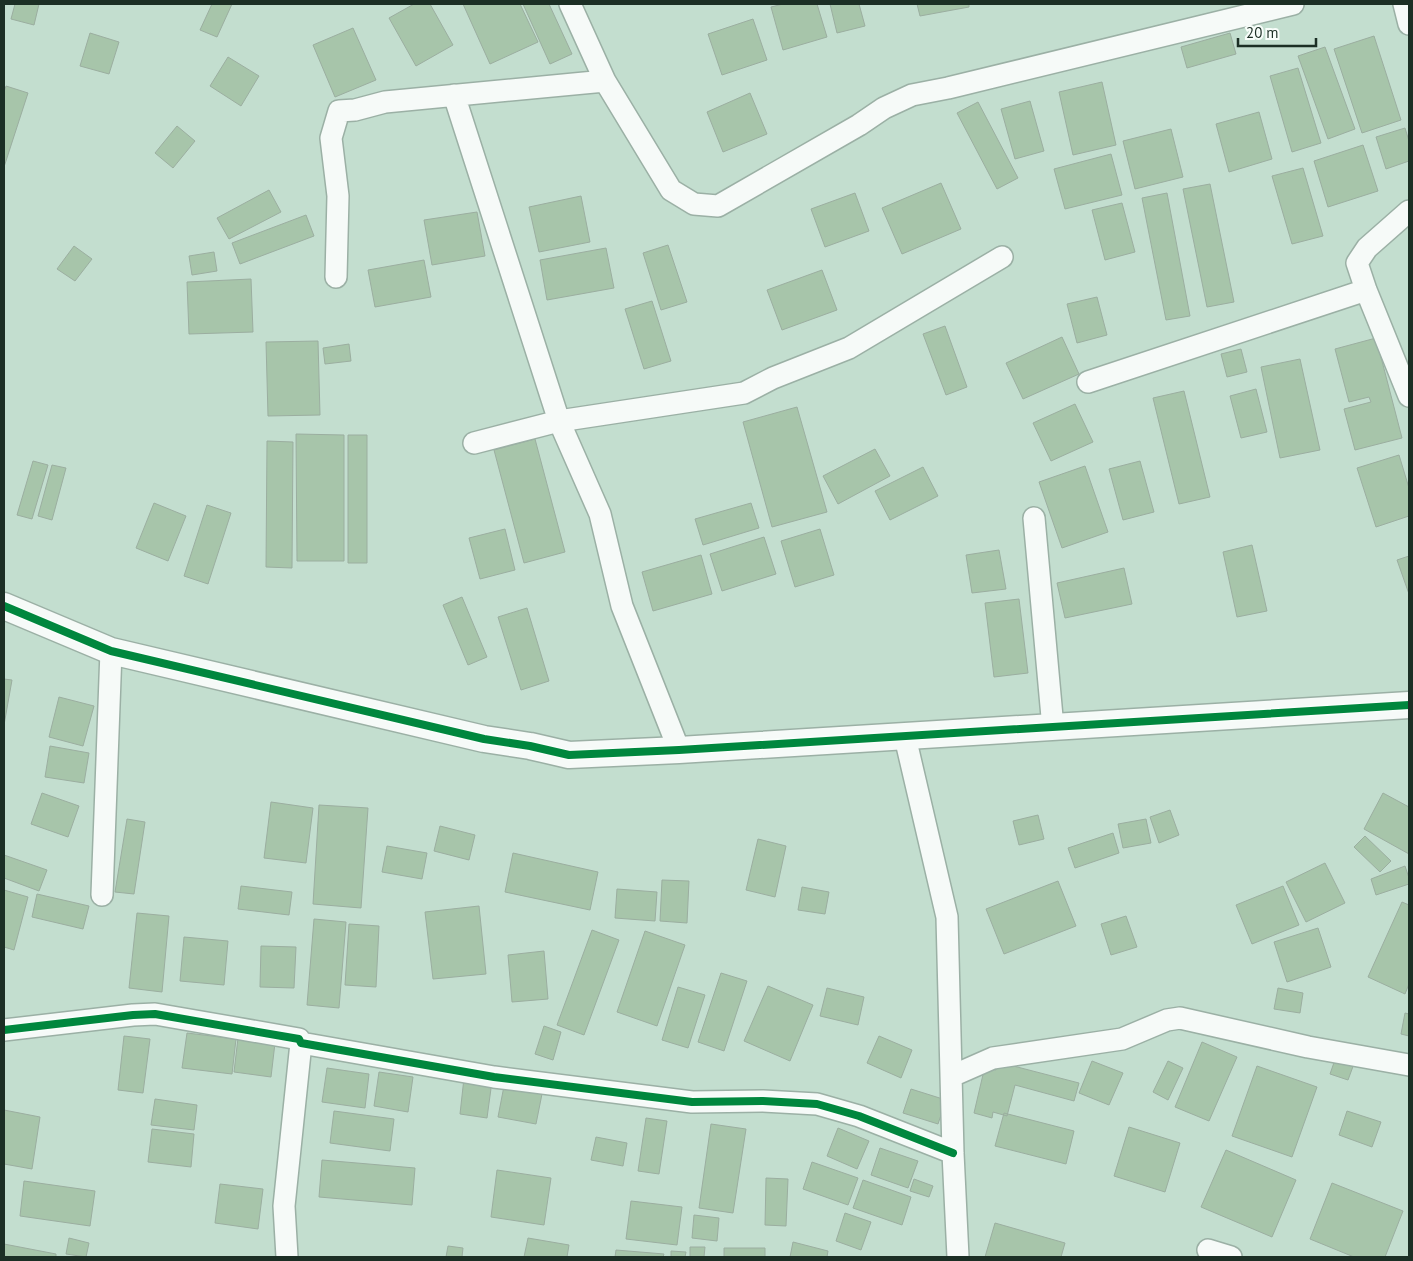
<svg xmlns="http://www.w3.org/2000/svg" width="1413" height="1261" font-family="'PT Sans',sans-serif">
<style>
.building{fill:#a7c5aa;stroke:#9baea0}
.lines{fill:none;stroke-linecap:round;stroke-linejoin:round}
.minor-casing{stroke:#9bb0a5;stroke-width:24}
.tertiary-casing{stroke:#9bb0a5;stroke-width:29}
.minor{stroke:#f6faf8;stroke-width:21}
.tertiary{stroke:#f6faf8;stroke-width:26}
.cycleway-casing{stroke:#f9fefb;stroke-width:11}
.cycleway{stroke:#00873e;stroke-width:8}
</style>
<rect width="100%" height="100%" fill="#c3decf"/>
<path class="building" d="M15,4H39L34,25L11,19Z
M212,4H232L217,37L200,30Z
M414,4H430L453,45L416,66L389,18Z
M463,4H520L538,42L490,64Z
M523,4H549L572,54L550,64Z
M783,4H817L827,37L783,50L771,7Z
M830,4H859L865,26L837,33Z
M917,4H969V7L920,16Z
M753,19L767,60L722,75L708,34Z
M353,28L376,80L335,97L313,45Z
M90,33L119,42L109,74L80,66Z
M1230,33L1236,54L1187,68L1181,47Z
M1374,36L1401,120L1362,133L1334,49Z
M1325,47L1355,129L1328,139L1298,56Z
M228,57L259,76L241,106L210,86Z
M1298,68L1321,143L1292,152L1270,76Z
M1102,82L1116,145L1073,155L1059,92Z
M6,86L28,93L4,167V92Z
M750,93L767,134L723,152L707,112Z
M1030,101L1044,151L1015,159L1001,109Z
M978,102L1018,178L997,189L957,113Z
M1259,112L1272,159L1229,172L1216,124Z
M177,126L195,141L173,168L155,153Z
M1405,128L1409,141V161L1386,169L1376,137Z
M1171,129L1183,177L1135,189L1123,141Z
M1363,145L1378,191L1328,207L1314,161Z
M1111,154L1122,195L1065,209L1054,169Z
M1303,168L1323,236L1292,244L1272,176Z
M941,183L961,229L902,254L882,208Z
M1210,184L1234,302L1207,307L1183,189Z
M269,190L281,212L229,239L217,218Z
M855,193L869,231L825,247L811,209Z
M1167,193L1190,316L1166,320L1142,198Z
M581,196L590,242L539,252L529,207Z
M1122,203L1135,252L1105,260L1092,210Z
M477,212L485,256L432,265L424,220Z
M306,215L314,236L240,264L232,243Z
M668,245L687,302L661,310L643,253Z
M74,246L92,259L75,281L57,269Z
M606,248L614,288L547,300L540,260Z
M214,252L217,271L192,275L189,256Z
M424,260L431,297L375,307L368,270Z
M822,270L837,310L782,330L767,290Z
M251,279L253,332L189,334L187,282Z
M1097,297L1107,335L1077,343L1067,304Z
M652,301L671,361L644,369L625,309Z
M945,326L967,387L946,395L923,334Z
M1062,337L1079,374L1023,399L1006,363Z
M1376,338L1402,438L1355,450L1344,409L1371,402L1369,397L1349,402L1335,349Z
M318,341L320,415L268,416L266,342Z
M349,344L351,361L325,364L323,348Z
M1241,349L1247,372L1227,377L1221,354Z
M1300,359L1320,450L1280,458L1261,367Z
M1256,389L1267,432L1241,438L1230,396Z
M1184,391L1210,497L1179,504L1153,398Z
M1075,404L1093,442L1051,461L1033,423Z
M797,407L827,512L772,527L743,422Z
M296,434L344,435V561H297Z
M348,435H367V563H348Z
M535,439L565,552L524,563L494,450Z
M267,441L293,442L292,568L266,567Z
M875,449L890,476L838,504L823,476Z
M1399,455L1409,488V516L1376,527L1357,468Z
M33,461L48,465L32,519L17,515Z
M1140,461L1154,512L1123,520L1109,469Z
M52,465L66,468L52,520L38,516Z
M1085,466L1108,532L1062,548L1039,482Z
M923,467L938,496L890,520L875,491Z
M154,503L186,516L168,561L136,548Z
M751,503L759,528L703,545L695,519Z
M207,505L231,513L208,584L184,576Z
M505,529L515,570L480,579L469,538Z
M820,529L834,575L795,587L781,541Z
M764,537L776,574L722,591L710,554Z
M1252,545L1267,611L1237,617L1223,552Z
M999,550L1006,589L972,593L966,555Z
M701,555L712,594L653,611L642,572Z
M1409,556V594L1397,560Z
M1124,568L1132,604L1065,618L1057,583Z
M462,597L487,657L468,665L443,605Z
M1019,599L1028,673L994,677L985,603Z
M527,608L549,681L521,690L498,617Z
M4,679L12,680L4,725Z
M59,697L94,706L83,746L49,737Z
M50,746L89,753L84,783L45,777Z
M42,793L79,806L68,837L31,824Z
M1383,793L1409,807V854L1364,829Z
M271,802L313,808L306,863L264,858Z
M319,805L368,808L361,908L313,904Z
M1170,810L1179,835L1159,843L1150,817Z
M1038,815L1044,839L1019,845L1013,821Z
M127,819L145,822L134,894L115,892Z
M1146,819L1151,843L1123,848L1118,824Z
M440,826L475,835L469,860L434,851Z
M1113,833L1119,853L1075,868L1068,848Z
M1365,836L1391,861L1380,872L1354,847Z
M758,839L786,846L775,897L746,890Z
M387,846L427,853L422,879L382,872Z
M513,853L598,872L590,910L505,892Z
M4,855L47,870L39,891L4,878Z
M1325,863L1345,903L1306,922L1286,882Z
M1405,866L1409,878V884L1376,895L1371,879Z
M662,880L689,881L687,923L660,921Z
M1058,881L1076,926L1004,954L986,909Z
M241,886L292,892L289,915L238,909Z
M1283,886L1299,925L1252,944L1236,905Z
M802,887L829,892L825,914L798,910Z
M617,889L657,892L655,921L615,918Z
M4,890L28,897L14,950L4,947Z
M37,894L89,906L83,929L32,917Z
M1402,902L1409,905V984L1405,994L1368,977Z
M479,906L486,974L433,979L425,912Z
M137,913L169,916L162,992L129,988Z
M1126,916L1137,947L1111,955L1101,924Z
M314,919L346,922L339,1008L307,1005Z
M349,924L379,926L376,987L345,985Z
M1318,928L1331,967L1287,982L1274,942Z
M592,930L619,940L584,1035L557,1025Z
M645,931L685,945L657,1026L617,1012Z
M184,937L228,941L224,985L180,981Z
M261,946L296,947L294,988L260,987Z
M544,951L548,999L512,1002L508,955Z
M721,973L747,981L724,1051L698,1042Z
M768,986L813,1005L790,1061L744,1041Z
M678,987L705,995L688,1048L662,1040Z
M827,988L864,997L858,1025L820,1016Z
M1278,988L1303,993L1300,1013L1274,1009Z
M1405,1013L1409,1014V1036L1401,1034Z
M544,1026L561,1032L553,1060L535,1054Z
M187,1033L236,1039L232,1074L182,1068Z
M124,1036L150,1039L143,1093L118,1090Z
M879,1036L912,1050L901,1078L867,1063Z
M238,1038L275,1043L271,1077L234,1072Z
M1202,1042L1237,1057L1209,1121L1175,1107Z
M1337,1054L1355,1061L1348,1080L1330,1074Z
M1092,1061L1123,1073L1109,1105L1079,1093Z
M1168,1061L1183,1068L1168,1100L1153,1092Z
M998,1062L1079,1083L1074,1101L1015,1085L1007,1116L993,1112L992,1118L974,1113L985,1066L996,1070Z
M1257,1066L1317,1087L1292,1157L1232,1136Z
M327,1068L369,1074L365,1108L322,1102Z
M379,1072L413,1077L408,1112L374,1106Z
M464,1078L492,1081L487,1118L460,1114Z
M504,1086L542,1094L536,1124L498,1117Z
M911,1089L946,1100L938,1124L903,1113Z
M155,1099L197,1105L194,1130L151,1125Z
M4,1110L40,1117L32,1169L4,1164Z
M334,1111L394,1119L390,1151L330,1143Z
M1347,1111L1381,1122L1372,1147L1339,1135Z
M1004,1113L1074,1131L1066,1164L995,1146Z
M646,1118L667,1121L659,1174L638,1171Z
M711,1124L746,1129L733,1213L699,1208Z
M1129,1127L1180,1143L1165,1192L1114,1176Z
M838,1128L869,1141L857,1169L827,1156Z
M152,1129L194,1134L191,1167L148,1162Z
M596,1137L627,1143L623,1166L591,1160Z
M880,1148L918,1161L908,1188L871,1175Z
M1226,1150L1296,1180L1272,1237L1201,1207Z
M322,1160L415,1168L412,1205L319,1197Z
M812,1162L858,1178L848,1205L803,1189Z
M497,1170L551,1178L544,1225L491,1217Z
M766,1178L788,1179L786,1226L765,1225Z
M914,1179L933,1186L929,1197L910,1191Z
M863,1180L911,1197L902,1225L853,1208Z
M24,1181L95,1191L90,1226L20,1216Z
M1332,1183L1403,1211L1385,1257H1354L1310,1239Z
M220,1184L263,1189L258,1229L215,1223Z
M631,1201L682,1207L677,1245L626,1239Z
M845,1213L871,1222L861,1250L836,1241Z
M694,1215L719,1218L717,1241L692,1238Z
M995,1223L1065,1243L1061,1257H985Z
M69,1238L89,1243L86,1257L66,1254Z
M528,1238L569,1245L567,1257H524Z
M793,1242L828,1251L827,1257H790Z
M4,1244L56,1254V1257H4Z
M448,1246L463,1248L462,1257H446Z
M690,1247H705L704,1257H690Z
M724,1248H765V1257H724Z
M616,1250L664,1254L663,1257H615Z
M671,1251L686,1252L685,1257H671Z"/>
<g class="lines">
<defs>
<path id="minor" d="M570,4L605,81L671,190L694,204L718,206L859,125L884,108L912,95L948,88L1293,4
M1404,4L1409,24
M454,95L559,421L600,514L622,606L679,750
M1409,211L1367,248L1357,263L1366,290L1409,396
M336,277L338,196L331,138L339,111L355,110L385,102L605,81
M1088,382L1366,290
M474,443L559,421L744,393L773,378L849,348L1002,257
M1034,518L1053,728
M905,737L947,917L953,1153L958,1257
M102,895L111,651
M4,1030L133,1015L155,1014L299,1039L301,1043L494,1077L692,1102L763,1101L817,1104L859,1116L953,1153
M952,1076L993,1058L1122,1039L1167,1020L1180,1018L1308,1047L1409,1065
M1208,1250L1231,1257
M287,1257L284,1206L301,1043"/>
<path id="tertiary" d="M4,606L111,651L484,739L530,746L569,755L679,750L1409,705"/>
</defs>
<use href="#minor" class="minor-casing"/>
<use href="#tertiary" class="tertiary-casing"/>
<use href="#minor" class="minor"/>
<use href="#tertiary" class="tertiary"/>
<defs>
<path id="cycleway" d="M4,606L111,651L484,739L530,746L569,755L679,750L1409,705
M4,1030L133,1015L155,1014L299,1039L301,1043L494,1077L692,1102L763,1101L817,1104L859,1116L953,1153"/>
</defs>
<use href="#cycleway" class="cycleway-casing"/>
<use href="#cycleway" class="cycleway"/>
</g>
<rect width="1413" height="1261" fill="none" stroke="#1c2f25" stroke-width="10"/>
<path d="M1238 38v8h78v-8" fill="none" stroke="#1c2f25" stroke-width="2.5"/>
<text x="1246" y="38" font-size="15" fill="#1c2f25" stroke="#f9fefb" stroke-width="4" paint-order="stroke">20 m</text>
</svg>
